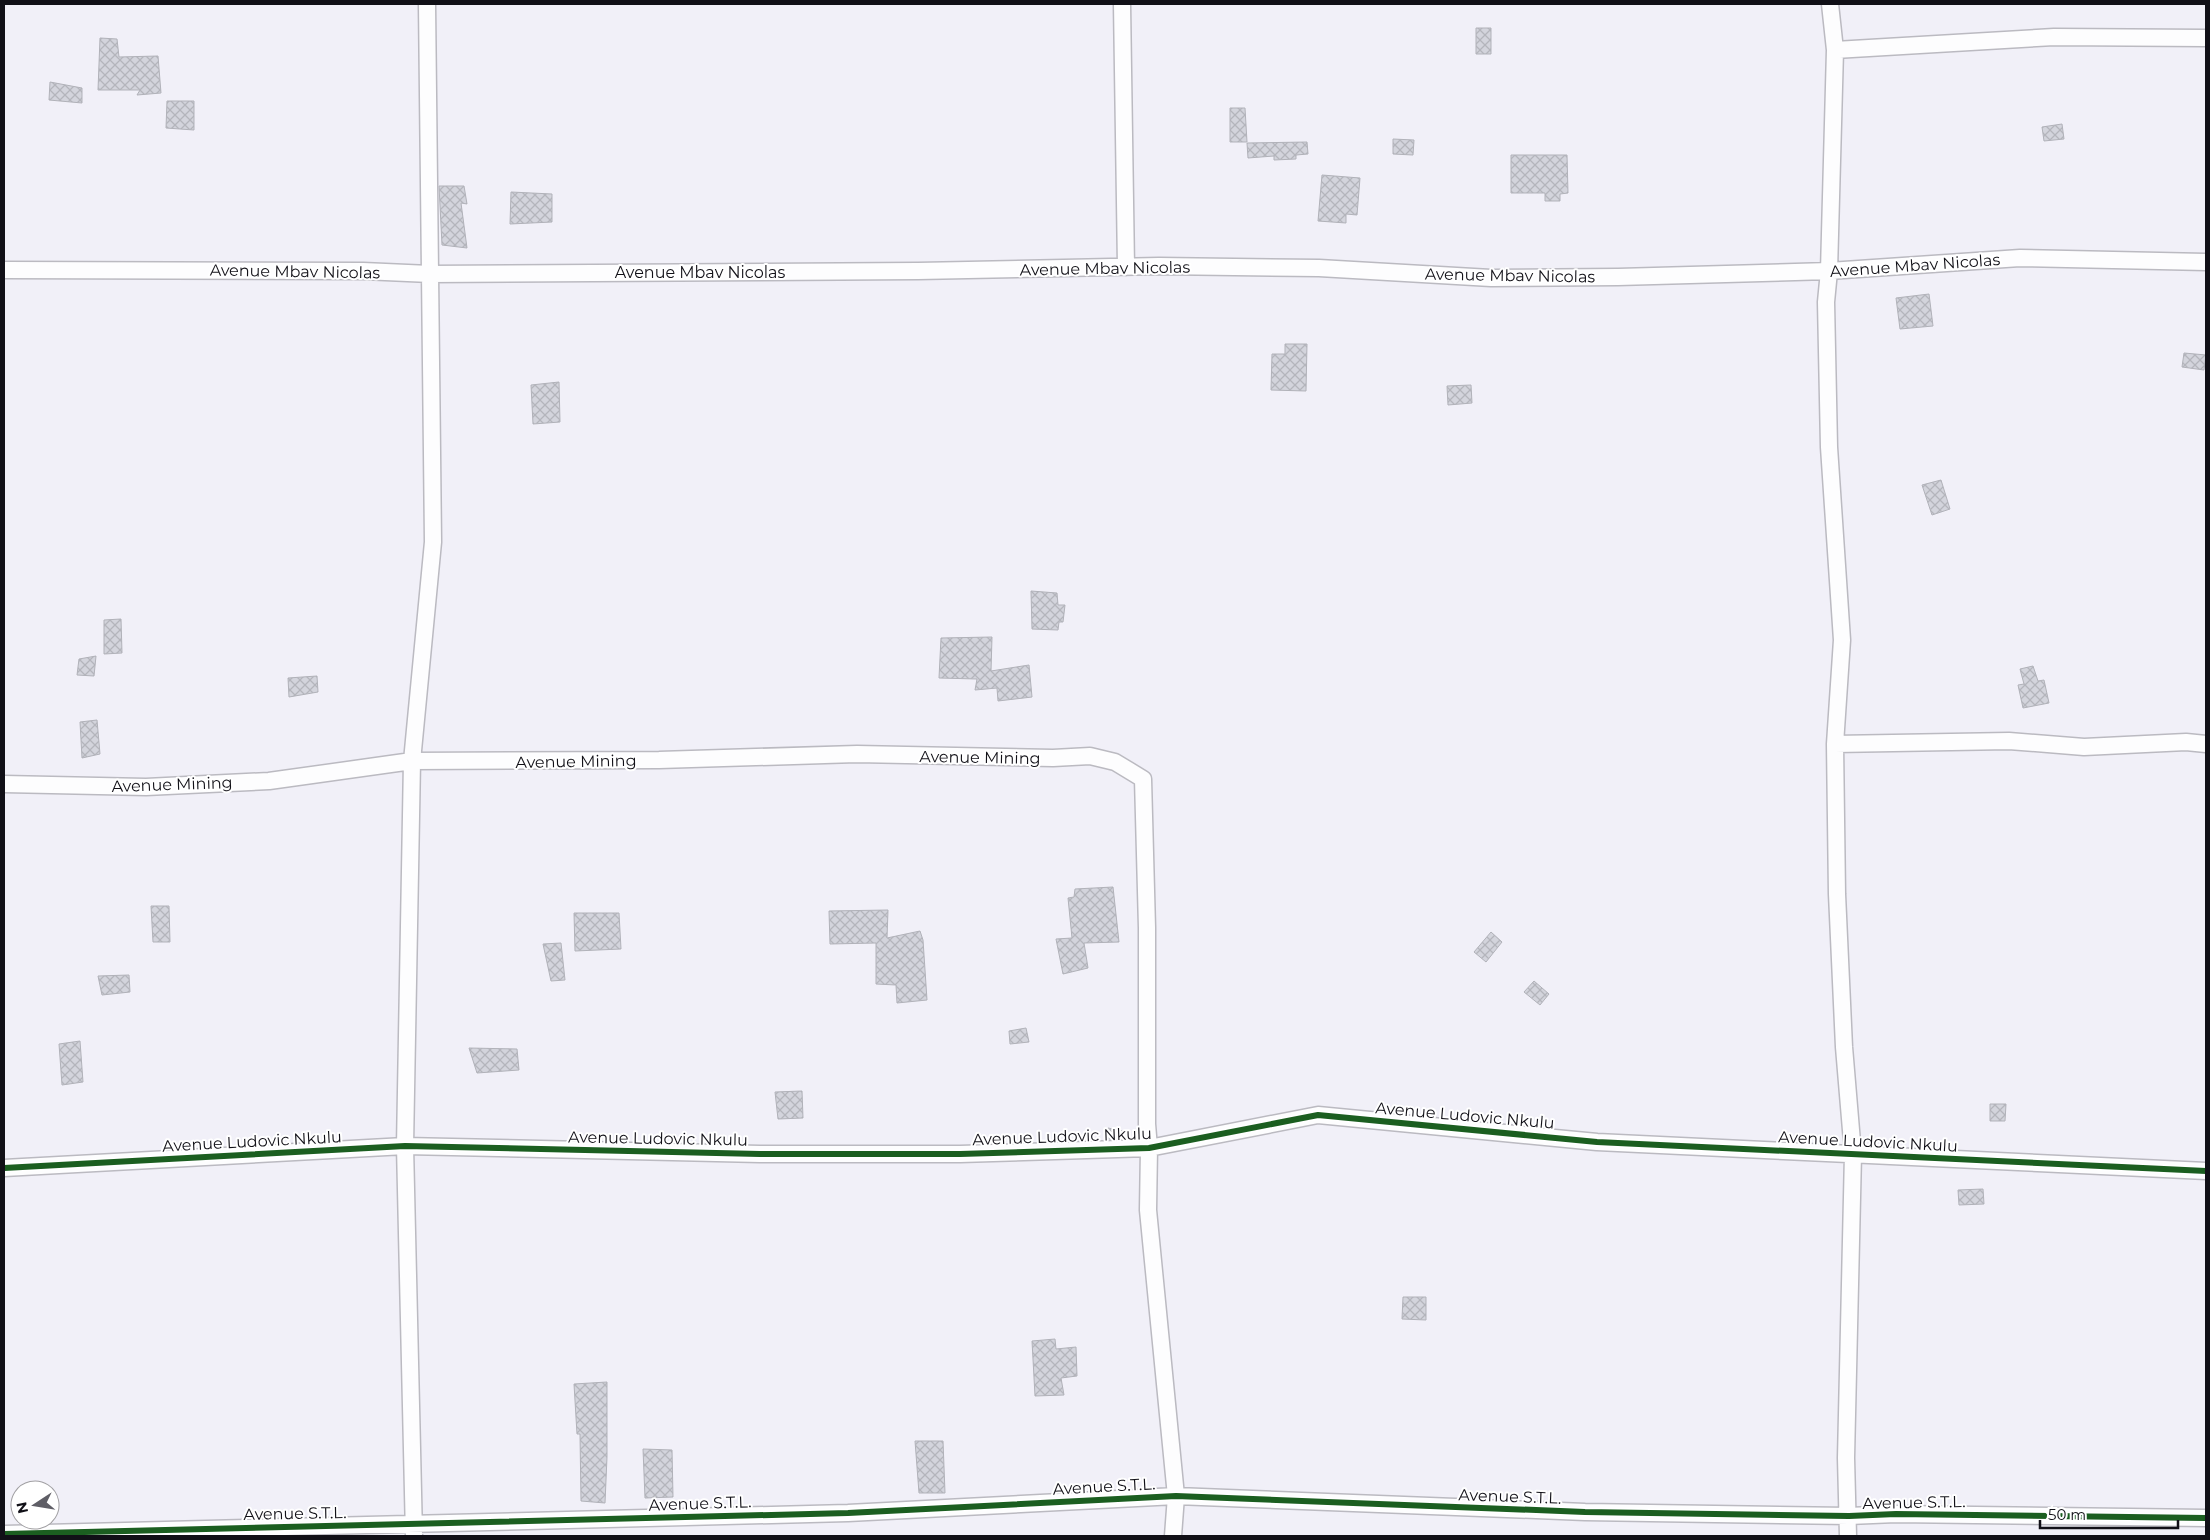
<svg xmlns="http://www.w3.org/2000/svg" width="2210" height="1540" font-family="Montserrat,sans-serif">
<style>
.building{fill:url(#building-cross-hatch);stroke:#b1b2b9}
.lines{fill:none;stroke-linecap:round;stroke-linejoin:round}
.street-casing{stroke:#bbbac1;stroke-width:19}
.street{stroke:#fdfdfe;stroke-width:16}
.cycleway-casing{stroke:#fff;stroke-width:9}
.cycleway{stroke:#1b5e20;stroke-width:6}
.labels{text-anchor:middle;stroke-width:4;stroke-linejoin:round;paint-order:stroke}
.street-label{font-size:16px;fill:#111017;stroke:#fff}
</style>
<defs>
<pattern id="building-cross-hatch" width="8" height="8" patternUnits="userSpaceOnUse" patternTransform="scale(1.25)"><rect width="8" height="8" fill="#d3d4dc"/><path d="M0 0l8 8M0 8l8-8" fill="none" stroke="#b4b5bc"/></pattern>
</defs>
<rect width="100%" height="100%" fill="#f1f0f8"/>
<path class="building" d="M1476,28H1491V54H1476Z
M100,38L117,39L119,57L158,56L161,93L137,95L140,90H98Z
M50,82L82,88V103L49,100Z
M167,101H194V130L166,128Z
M1230,108H1245L1247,142H1230Z
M2062,124L2064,139L2044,141L2042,127Z
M1393,139L1414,140L1413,155L1393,154Z
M1307,142L1308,154L1296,155V159L1274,160V156L1248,158L1247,143Z
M1511,155H1567L1568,193L1560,194V201H1545V193H1511Z
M1322,175L1360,178L1357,215L1346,214V223L1318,221Z
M439,186H464L467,204L461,203L467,248L442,245Z
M511,192L552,194V222L510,224Z
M1929,294L1933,326L1900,329L1896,298Z
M1285,344H1307L1306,391L1271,390L1272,354H1285Z
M2184,353L2206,355L2204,370L2182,367Z
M559,382L560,422L533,424L531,385Z
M1471,385L1472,403L1448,405L1447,386Z
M1941,480L1950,509L1932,515L1922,485Z
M1031,591L1057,593L1058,605H1065L1063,622H1059L1058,630L1032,629Z
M121,619L122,653L104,654V620Z
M992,637L991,671L1029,665L1032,697L998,701L997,688L975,690L977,679L939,678L941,638Z
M96,656L94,676L77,675L79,659Z
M2033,666L2038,681L2044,680L2049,703L2023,708L2018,685L2024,684L2020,669Z
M317,676L318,692L289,697L288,678Z
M97,720L100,754L82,758L80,722Z
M1113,887L1119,942L1084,943L1088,968L1063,974L1056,939L1072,938L1068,898L1074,897L1075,889Z
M151,906H169L170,942H153Z
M888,910L887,938L920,931L923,940L927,1000L897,1003L896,985L876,984V943L830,944L829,911Z
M574,913H619L621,949L575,951Z
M1491,932L1502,942L1486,962L1474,952Z
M561,943L565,980L551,981L543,944Z
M129,975L130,992L102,995L98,976Z
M1534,981L1549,994L1540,1005L1524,992Z
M1026,1028L1029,1042L1010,1044L1009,1031Z
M80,1041L83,1082L62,1085L59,1044Z
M469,1048L517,1049L519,1070L477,1073Z
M802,1091L803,1118L778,1119L775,1092Z
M1990,1104H2006L2005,1121H1990Z
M1108,1128L1123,1131L1122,1139H1108Z
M1983,1189L1984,1204L1959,1205L1958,1190Z
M1403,1297H1426V1320L1402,1319Z
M1055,1339L1056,1349L1076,1347L1077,1376L1061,1378L1064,1395L1035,1396L1032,1341Z
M607,1382V1457L605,1503L581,1501L580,1434H577L574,1384Z
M915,1441H943L945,1493H919Z
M643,1449L672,1450L673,1497L645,1498Z"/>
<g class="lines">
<defs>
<path id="street" d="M1122,4L1126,267
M1830,4L1835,50L1829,271L1826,302L1829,447L1842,640L1835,744L1837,894L1844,1047L1853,1154L1846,1458L1848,1536
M1835,50L2054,37L2206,38
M4,270L363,271L430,274L918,271L1159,266L1319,268L1491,278L1618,277L1829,271L2020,258L2206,262
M1835,744L2009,741L2084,747L2186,742L2206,744
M4,784L146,787L269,781L412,761L659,760L857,754L1053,758L1090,756L1115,762L1143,779L1147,928V1124L1149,1148L1148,1210L1176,1496L1173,1536
M4,1168L405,1146L760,1154H960L1149,1148L1318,1115L1597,1142L2206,1171
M4,1534L848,1513L1176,1496L1585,1512L1849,1516L1896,1514L2206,1518
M414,1536L405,1146L412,761L433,542L427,4"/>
</defs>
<use href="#street" class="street-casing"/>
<use href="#street" class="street"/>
<defs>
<path id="cycleway" d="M4,1168L405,1146L760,1154H960L1149,1148L1318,1115L1597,1142L2206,1171
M4,1534L848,1513L1176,1496L1585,1512L1849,1516L1896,1514L2206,1518"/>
</defs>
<use href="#cycleway" class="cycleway-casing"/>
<use href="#cycleway" class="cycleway"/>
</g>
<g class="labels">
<g class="street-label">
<text transform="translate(1915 265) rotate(-4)" y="6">Avenue Mbav Nicolas</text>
<text transform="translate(1105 268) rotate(-1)" y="6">Avenue Mbav Nicolas</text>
<text transform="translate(295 271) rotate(1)" y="6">Avenue Mbav Nicolas</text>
<text x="700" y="278">Avenue Mbav Nicolas</text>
<text transform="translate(1510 275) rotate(1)" y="6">Avenue Mbav Nicolas</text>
<text transform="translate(980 757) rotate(1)" y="6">Avenue Mining</text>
<text transform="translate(576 761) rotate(-1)" y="6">Avenue Mining</text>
<text transform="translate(172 784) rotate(-2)" y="6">Avenue Mining</text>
<text transform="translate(1465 1115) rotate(5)" y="6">Avenue Ludovic Nkulu</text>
<text transform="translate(1062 1136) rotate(-2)" y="6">Avenue Ludovic Nkulu</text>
<text transform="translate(658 1138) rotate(1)" y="6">Avenue Ludovic Nkulu</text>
<text transform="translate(252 1141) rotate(-3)" y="6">Avenue Ludovic Nkulu</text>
<text transform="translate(1868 1141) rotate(3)" y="6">Avenue Ludovic Nkulu</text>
<text transform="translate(1104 1486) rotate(-3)" y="6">Avenue S.T.L.</text>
<text transform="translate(1510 1496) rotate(2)" y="6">Avenue S.T.L.</text>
<text transform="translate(1914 1502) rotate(-1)" y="6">Avenue S.T.L.</text>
<text transform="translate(700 1503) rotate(-2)" y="6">Avenue S.T.L.</text>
<text transform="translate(295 1513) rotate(-1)" y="6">Avenue S.T.L.</text>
</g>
</g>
<rect width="2210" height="1540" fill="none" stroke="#111017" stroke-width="10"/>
<g transform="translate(35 1505) rotate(258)"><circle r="24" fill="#ffffff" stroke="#a09fa2"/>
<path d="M0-4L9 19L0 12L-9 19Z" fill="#5f5e66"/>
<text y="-8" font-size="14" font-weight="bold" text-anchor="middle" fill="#111017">N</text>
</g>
<path d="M2040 1520v8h138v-8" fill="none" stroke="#111017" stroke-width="2.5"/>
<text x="2048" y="1520" font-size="15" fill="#111017" stroke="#ffffff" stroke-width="4" paint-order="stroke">50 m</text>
</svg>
